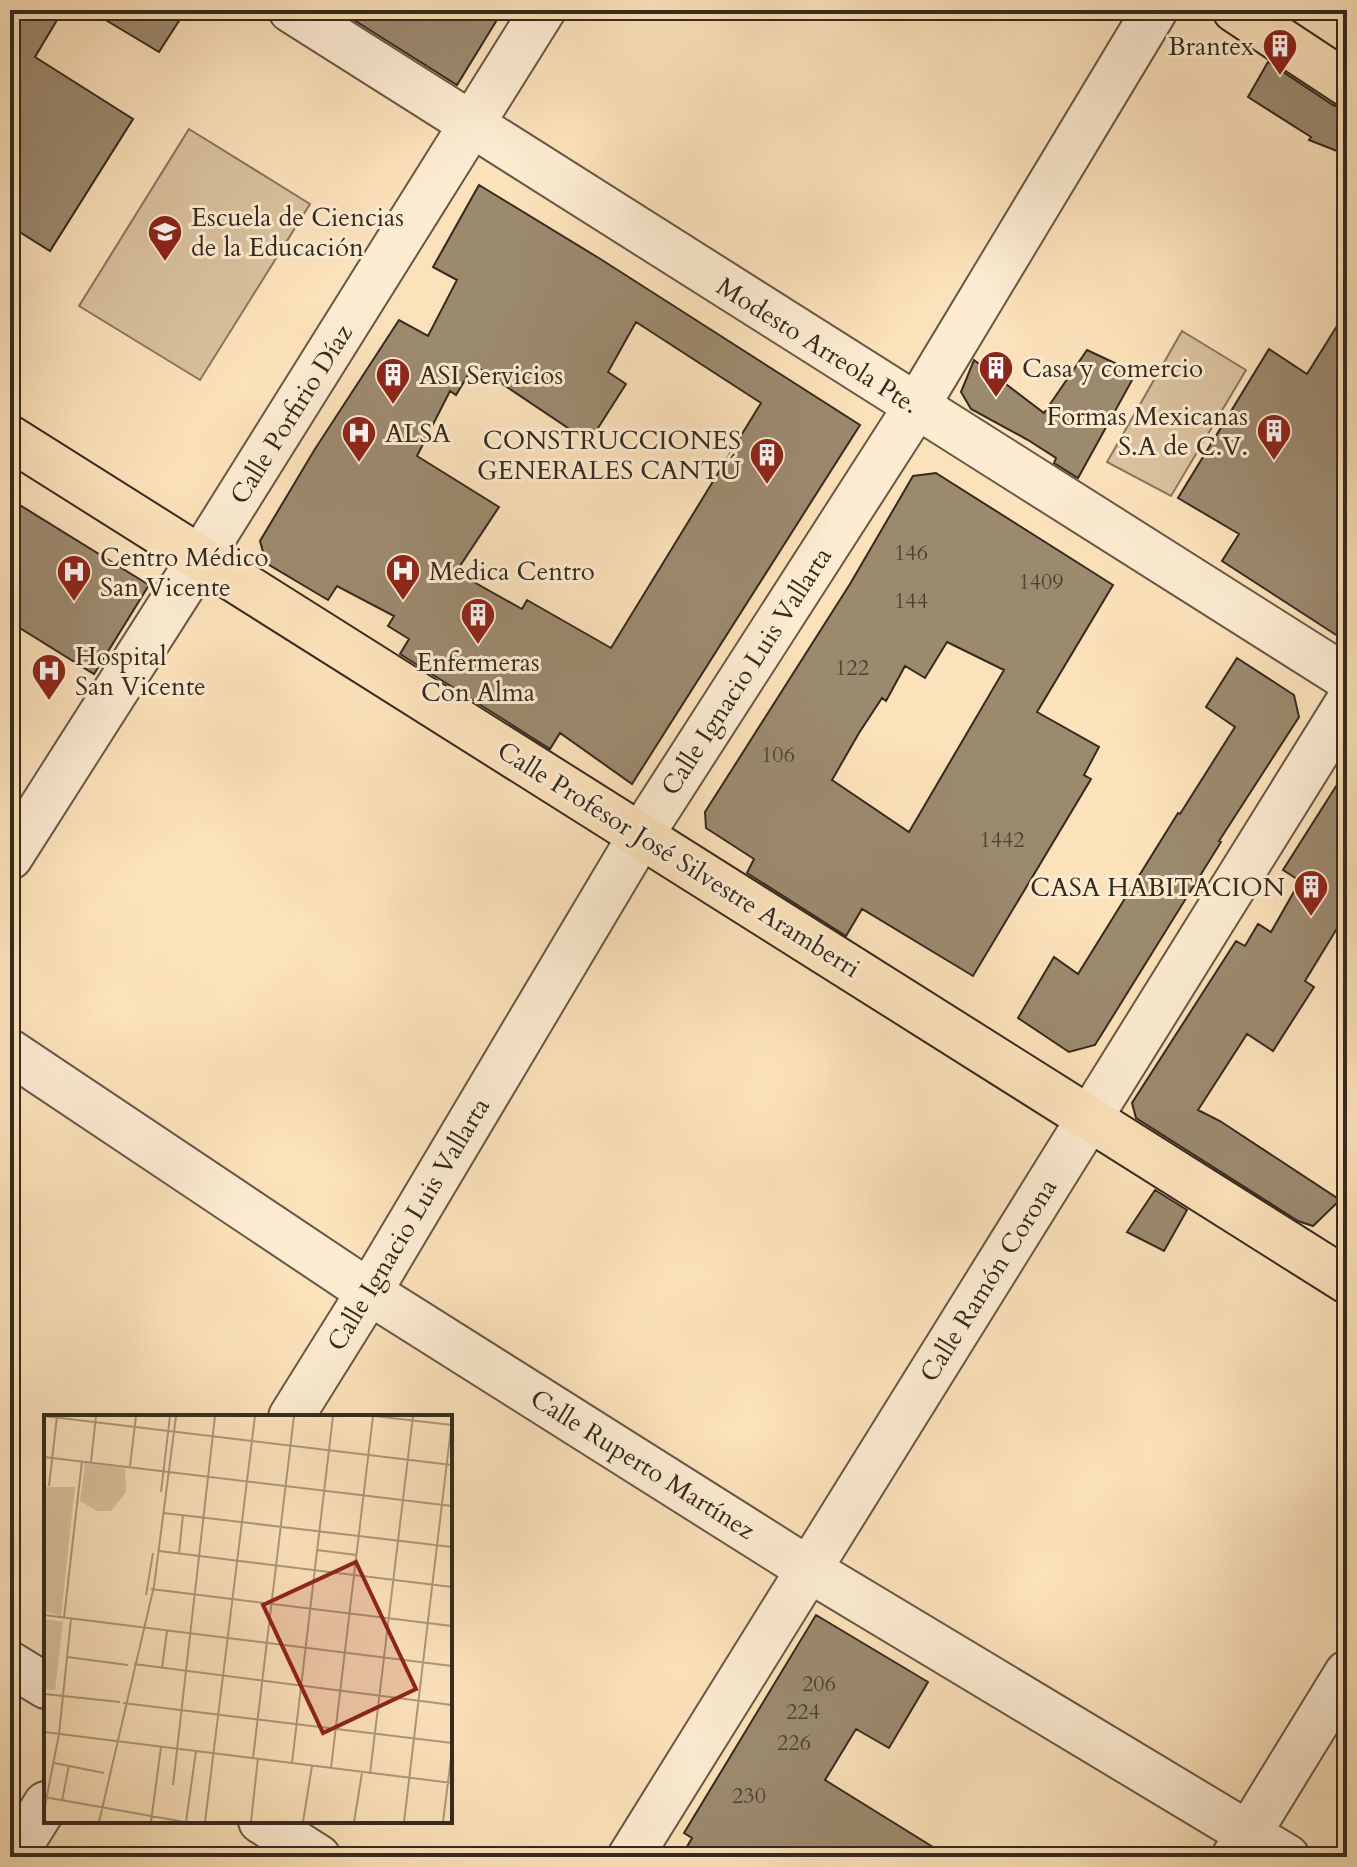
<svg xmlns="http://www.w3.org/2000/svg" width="1357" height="1867" font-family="Cardo,serif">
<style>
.green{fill:#dac39f;stroke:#88765e;stroke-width:2}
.building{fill:#9c8a6f;stroke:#352a1e;stroke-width:2;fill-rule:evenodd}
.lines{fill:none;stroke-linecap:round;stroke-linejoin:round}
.minor-casing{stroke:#675845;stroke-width:48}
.major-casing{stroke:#352a1e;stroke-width:48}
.minor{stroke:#fdecd2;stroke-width:44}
.major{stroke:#fce2ba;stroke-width:44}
.labels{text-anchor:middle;stroke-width:6;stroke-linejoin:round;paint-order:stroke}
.number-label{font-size:22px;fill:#4f4232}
.poi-label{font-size:26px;fill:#352a1e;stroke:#fdecd2;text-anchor:start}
.street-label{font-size:26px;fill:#352a1e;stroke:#fdecd2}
.inset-road{fill:none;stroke:#ac987c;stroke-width:2}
.view{fill:#8f2418;fill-opacity:0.15;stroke:#8f2418;stroke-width:4}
.inset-edge{fill:none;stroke:#352a1e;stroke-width:4}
</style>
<rect width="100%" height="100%" fill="#fce2ba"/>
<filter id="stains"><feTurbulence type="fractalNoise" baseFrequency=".0025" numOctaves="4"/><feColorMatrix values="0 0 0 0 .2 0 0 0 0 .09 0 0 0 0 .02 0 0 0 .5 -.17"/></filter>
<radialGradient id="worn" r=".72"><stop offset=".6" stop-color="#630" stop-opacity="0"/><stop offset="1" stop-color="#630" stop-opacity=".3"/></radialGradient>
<path class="green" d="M189,129L310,204L200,380L79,306Z
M1182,331L1246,370L1171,496L1107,462Z"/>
<path class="building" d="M10,10H63L35,57L133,119L50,251L10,226Z
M89,10H186L159,52Z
M338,10H503L457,85Z
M1268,62L1333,105L1347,110V155L1309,140L1311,137L1248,97Z
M479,185L602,260L860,425L632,784L560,733L550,749L400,654L409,639L388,626L394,616L337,586L328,600L266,563L260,541L315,449L399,320L428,336L457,280L433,267ZM636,322L761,403L611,648L527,600L522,609L456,572L499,507L417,456L450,391L456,395L474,365L589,442L626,384L608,372Z
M1347,310V642L1222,561L1239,534L1178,498L1269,349L1307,374Z
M1087,350L1136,373L1078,478L1054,463L1056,458L1028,440L971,409L961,392L974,360L1044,413Z
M936,473L1113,585L1037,712L1099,747L1084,775L1091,779L973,976L862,909L846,936L747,873L754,859L706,828L705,812L850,584L913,476ZM947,642L1004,670L909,832L832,780L859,733L882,698L886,701L905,666L925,678Z
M10,499L149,585L94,674L10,622Z
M1237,658L1294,695L1299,717L1219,841L1221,842L1095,1045L1069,1052L1018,1018L1054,957L1078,974L1178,813L1180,814L1235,727L1206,707Z
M1347,769V912L1305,981L1314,987L1273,1051L1247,1034L1198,1110L1220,1121L1340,1200L1313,1226L1298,1221L1136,1118L1132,1103L1236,941L1245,946L1258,924L1271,932L1300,881L1283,870Z
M1155,1190L1187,1210L1164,1251L1127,1232Z
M816,1615L928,1682L889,1748L856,1729L825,1780L949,1857H681L692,1838L684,1833Z"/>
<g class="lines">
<defs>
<path id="minor" d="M291,10L1347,678
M10,857L201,557L543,10
M10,1052L369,1292L808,1569L1287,1857
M291,1417L369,1292L641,835L916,407L1155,10
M10,1664L46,1686
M261,1821L318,1857
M13,1857L46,1804
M630,1857L1347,704
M1234,1857L1347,1673"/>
<path id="major" d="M1235,10L1347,84
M10,438L1347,1281"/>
</defs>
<use href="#minor" class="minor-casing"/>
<use href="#major" class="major-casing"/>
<use href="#minor" class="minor"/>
<use href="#major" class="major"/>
</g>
<defs>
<symbol id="building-pin" viewBox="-11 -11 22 30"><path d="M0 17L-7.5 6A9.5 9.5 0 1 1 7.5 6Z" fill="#8f2418" stroke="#fdecd2"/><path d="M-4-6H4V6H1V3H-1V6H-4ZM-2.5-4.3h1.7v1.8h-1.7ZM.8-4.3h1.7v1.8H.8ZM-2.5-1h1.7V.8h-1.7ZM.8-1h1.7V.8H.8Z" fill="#fff"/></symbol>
<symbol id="school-pin" viewBox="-11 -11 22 30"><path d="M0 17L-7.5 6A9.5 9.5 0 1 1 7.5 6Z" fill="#8f2418" stroke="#fdecd2"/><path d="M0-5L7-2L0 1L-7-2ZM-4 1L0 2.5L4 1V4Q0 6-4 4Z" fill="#fff"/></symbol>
<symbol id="hospital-pin" viewBox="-11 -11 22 30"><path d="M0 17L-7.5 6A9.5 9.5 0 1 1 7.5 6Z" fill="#8f2418" stroke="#fdecd2"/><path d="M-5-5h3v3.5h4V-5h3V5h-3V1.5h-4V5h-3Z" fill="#fff"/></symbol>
</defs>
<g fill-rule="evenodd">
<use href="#building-pin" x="1260" y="26" width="40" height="54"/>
<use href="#school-pin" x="145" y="212" width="40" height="54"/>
<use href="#building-pin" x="976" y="348" width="40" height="54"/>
<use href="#building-pin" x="373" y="355" width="40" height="54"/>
<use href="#building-pin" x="1254" y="411" width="40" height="54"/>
<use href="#hospital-pin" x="339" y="413" width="40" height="54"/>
<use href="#building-pin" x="747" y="435" width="40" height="54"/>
<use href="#hospital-pin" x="383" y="551" width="40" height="54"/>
<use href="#hospital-pin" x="54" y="552" width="40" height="54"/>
<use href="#building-pin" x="458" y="595" width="40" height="54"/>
<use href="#hospital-pin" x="29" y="651" width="40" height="54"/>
<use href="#building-pin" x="1291" y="867" width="40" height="54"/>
</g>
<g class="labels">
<g class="number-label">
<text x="911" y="560">146</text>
<text x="1041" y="589">1409</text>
<text x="911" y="608">144</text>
<text x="852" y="675">122</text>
<text x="778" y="762">106</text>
<text x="1002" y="847">1442</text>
<text x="819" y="1691">206</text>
<text x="803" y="1719">224</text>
<text x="794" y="1750">226</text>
<text x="749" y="1803">230</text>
</g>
<g class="poi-label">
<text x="1254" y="55" text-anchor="end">Brantex</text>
<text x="191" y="226">Escuela de Ciencias<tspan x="191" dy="30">de la Educación</tspan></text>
<text x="1022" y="377">Casa y comercio</text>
<text x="419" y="384">ASI Servicios</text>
<text x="1248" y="425" text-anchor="end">Formas Mexicanas<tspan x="1248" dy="30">S.A de C.V.</tspan></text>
<text x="385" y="442">ALSA</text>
<text x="741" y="449" text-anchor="end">CONSTRUCCIONES<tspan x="741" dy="30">GENERALES CANTÚ</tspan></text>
<text x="100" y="566">Centro Médico<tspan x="100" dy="30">San Vicente</tspan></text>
<text x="429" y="580">Medica Centro</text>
<text x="75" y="665">Hospital<tspan x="75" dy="30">San Vicente</tspan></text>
<text x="478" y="671" text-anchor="middle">Enfermeras<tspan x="478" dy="30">Con Alma</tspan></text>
<text x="1285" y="896" text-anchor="end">CASA HABITACION</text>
</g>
<g class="street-label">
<text transform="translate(818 345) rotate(32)" y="9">Modesto Arreola Pte.</text>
<text transform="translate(291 414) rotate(-58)" y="9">Calle Porfirio Díaz</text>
<text transform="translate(746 671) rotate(-57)" y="9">Calle Ignacio Luis Vallarta</text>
<text transform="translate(679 859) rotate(32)" y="9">Calle Profesor José Silvestre Aramberri</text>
<text transform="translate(408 1224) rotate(-59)" y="9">Calle Ignacio Luis Vallarta</text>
<text transform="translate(988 1280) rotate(-58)" y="9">Calle Ramón Corona</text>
<text transform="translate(643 1464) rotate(32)" y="9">Calle Ruperto Martínez</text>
</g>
</g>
<g transform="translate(44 1415)">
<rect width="408" height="408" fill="#fce2ba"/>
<path d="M41,48L81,53L82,77L67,96H53L36,86ZM0,72H31L17,201L0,196ZM0,204L19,207L11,275L0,274Z" fill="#dac39f"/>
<path class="inset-road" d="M0,1L408,50M330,1L408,10M0,42L408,91M47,47L52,1M86,51L92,1M5,71L13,1M117,77L126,1M120,98L408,132M273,135L312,140M115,136L408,172M135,138L139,100M107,174L408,211M102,180L109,138M0,200L408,251M20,203L38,46M23,242L84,250M90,249L408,290M118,253L123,216M0,279L76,287M79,288L408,328M0,317L408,368M209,343L250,1M10,348L60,358M248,348L289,1M287,353L329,1M326,359L369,1M129,370L171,1M0,382L141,407M18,386L25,350M0,396L15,319L27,204M55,407L110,171L132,1M107,407L117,332M142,407L152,336M161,407L211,1M207,407L214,343M259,407L268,351M310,407L318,358M360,407L408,5M399,407L408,335"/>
<path class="view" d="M312,147L372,274L279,318L219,190Z"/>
<rect width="408" height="408" class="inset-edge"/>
</g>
<rect width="1357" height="1867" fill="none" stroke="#fce2ba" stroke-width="40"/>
<rect x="12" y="12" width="1333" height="1843" fill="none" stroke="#352a1e" stroke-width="4"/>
<rect x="20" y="20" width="1317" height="1827" fill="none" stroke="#352a1e" stroke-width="2"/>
<rect width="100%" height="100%" filter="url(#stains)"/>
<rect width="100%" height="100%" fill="url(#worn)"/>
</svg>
